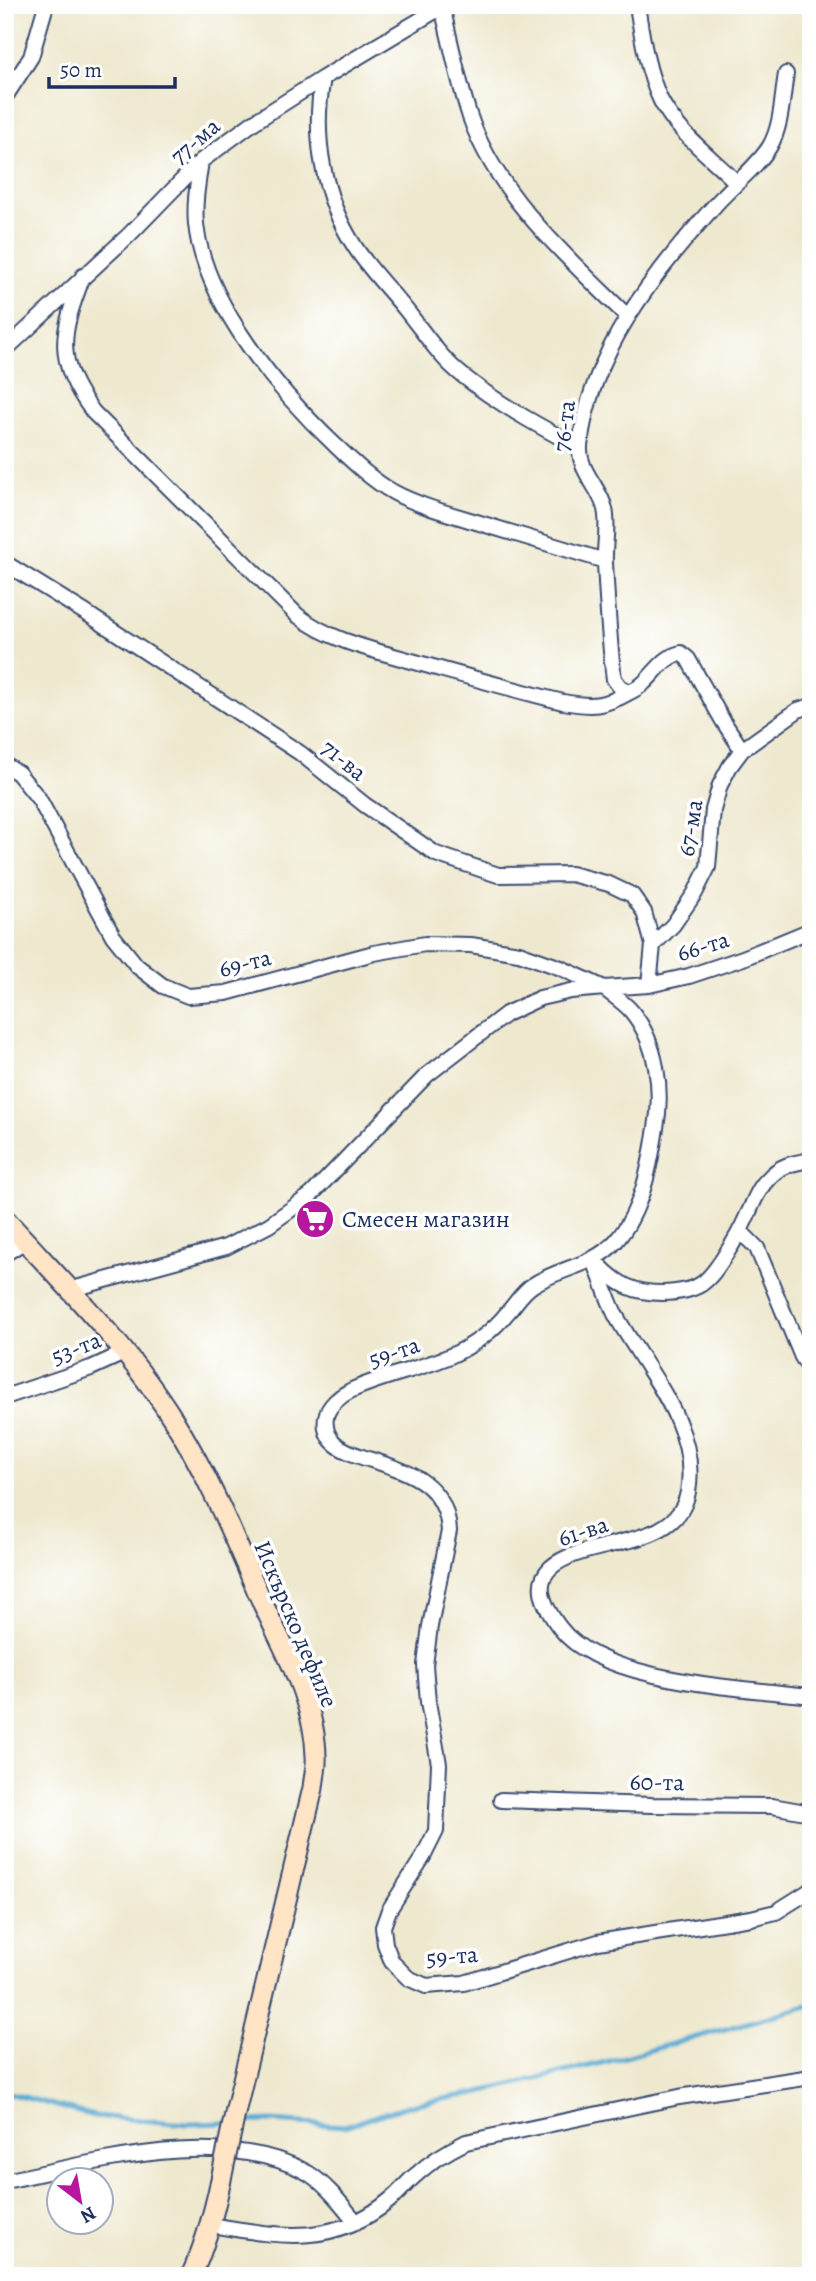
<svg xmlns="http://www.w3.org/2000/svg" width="816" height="2281" font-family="Alegreya,serif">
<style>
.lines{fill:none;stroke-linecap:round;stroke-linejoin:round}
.stream{stroke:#55a9d1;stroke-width:5}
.street-casing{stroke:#3b4b6f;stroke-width:18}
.secondary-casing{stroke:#3b4b6f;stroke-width:23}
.street{stroke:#fff;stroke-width:14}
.secondary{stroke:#ffe4c6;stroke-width:19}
.secondary-bridge-casing{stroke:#3b4b6f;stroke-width:23;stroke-linecap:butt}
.secondary-bridge{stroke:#ffe4c6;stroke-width:19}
.labels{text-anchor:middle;stroke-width:7;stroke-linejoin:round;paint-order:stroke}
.street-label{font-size:24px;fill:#1b2f5e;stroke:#fff}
.poi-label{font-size:24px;fill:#1b2f5e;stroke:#fff;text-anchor:start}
</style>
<rect width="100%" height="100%" fill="#fff"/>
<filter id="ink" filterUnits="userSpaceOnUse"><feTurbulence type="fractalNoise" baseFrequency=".0143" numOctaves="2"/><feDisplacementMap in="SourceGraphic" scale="14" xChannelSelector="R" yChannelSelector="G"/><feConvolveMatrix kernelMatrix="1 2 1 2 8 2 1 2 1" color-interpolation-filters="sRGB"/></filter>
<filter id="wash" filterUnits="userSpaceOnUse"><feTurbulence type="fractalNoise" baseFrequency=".00686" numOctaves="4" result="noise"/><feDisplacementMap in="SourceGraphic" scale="28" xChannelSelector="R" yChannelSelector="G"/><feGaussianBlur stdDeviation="1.57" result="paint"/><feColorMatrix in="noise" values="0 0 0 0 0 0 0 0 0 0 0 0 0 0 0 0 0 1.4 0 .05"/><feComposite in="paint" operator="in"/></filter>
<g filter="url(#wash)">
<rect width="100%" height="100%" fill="#eee8ce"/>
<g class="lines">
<path class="stream" d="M5,2092L94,2116L187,2124L229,2123
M238,2122L271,2121L345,2126L411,2105L481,2092L618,2059L811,2005"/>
</g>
</g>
<g filter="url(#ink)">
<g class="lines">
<defs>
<path id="street" d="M637,5C642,37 647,72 661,101C677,132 711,157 736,182
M442,7C451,43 458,81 470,117C497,196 570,260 628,317
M323,78C312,135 323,198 355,247C369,269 389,289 406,310C423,331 440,358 462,375C498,404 539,426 580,448
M5,97L31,57L46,5
M201,161C198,182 194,203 196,224C204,303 280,393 335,445C353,462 372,480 393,492C417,505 446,513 473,521C517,534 561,548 605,561
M83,276C61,334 54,359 93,412L297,615C333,643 379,651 422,664C469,677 515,690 563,702C591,707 604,707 630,692
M5,350L130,234L201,161L254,122L323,78L445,5
M5,563L86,613L300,753L365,805L436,854L498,875L571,874L609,884L632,895L644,912L653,945
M742,750L723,721L688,659L681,653C658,658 653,682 630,692L620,687L614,679C609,641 607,601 605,563C604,545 609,526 605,509C600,487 578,471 580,446C590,351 655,273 716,204C732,186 758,166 770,146C782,125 782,97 786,74
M5,765L18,773L39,799L113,936L137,966L163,986L188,996L226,993L374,953L425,944L471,945L519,953L561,968L604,988L649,985L689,976L743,958L811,930
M649,985L653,945L673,925L695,893L708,867L713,810L720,785L730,766L742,750L798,710L811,706
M740,1231L757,1248L802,1357L811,1371
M5,1254L25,1241
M594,1260C601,1278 607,1297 615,1314C644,1368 700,1426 688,1492C685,1508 675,1521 660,1529C617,1554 496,1544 560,1628C601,1683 746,1688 811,1696
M600,1266C618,1285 635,1293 662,1293C699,1292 707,1284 726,1254C734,1242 741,1230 747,1216C753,1204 758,1188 768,1179C780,1165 793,1163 811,1160
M69,1290L226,1247L269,1225L311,1195L427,1075L506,1014L540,998L571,991L604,988C613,996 625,1003 632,1012C657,1043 663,1090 656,1128C650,1166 642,1211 616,1241C593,1267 560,1267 533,1285C523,1291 516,1303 508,1312C492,1332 473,1346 450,1356C418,1370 381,1376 350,1391C340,1396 328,1406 326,1417C317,1477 444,1443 449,1531L430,1626L425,1665L428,1702L439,1764L436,1831L423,1857L389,1910L383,1927L385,1944L392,1962L408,1978L426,1986L464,1983L598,1942L751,1918L776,1912L811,1890
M5,1397L91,1368L124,1353
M501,1800L651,1805L772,1806L811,1813
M5,2181C93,2163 224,2125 308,2173C327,2185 342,2205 356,2222
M211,2225C277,2236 333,2248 390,2200C400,2192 407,2182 417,2174C432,2160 448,2151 466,2142L679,2097L811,2077"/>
<path id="secondary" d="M5,1219C63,1283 127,1346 173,1419C210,1478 236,1543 264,1606C286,1653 315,1703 316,1756C317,1766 314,1777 313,1788L236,2109
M191,2276C205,2246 213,2216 220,2184"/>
</defs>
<use href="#street" class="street-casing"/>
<use href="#secondary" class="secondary-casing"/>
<use href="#street" class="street"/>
<use href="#secondary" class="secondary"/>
<defs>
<path id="secondary-bridge" d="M220,2184L236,2109"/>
</defs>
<use href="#secondary-bridge" class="secondary-bridge-casing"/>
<use href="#secondary-bridge" class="secondary-bridge"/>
</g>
</g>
<defs>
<symbol id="supermarket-disc" viewBox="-11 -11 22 22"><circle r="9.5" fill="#b5179e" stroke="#fff"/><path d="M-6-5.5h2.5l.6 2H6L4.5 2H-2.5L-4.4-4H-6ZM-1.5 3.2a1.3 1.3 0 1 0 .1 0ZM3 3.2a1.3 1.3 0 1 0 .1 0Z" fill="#fff"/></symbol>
</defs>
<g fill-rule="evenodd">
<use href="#supermarket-disc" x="293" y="1197" width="44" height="44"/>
</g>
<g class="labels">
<g class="street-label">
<text transform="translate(195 141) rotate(-41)" y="8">77-ма</text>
<text transform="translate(564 426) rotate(-83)" y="8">76-та</text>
<text transform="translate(344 760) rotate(39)" y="8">71-ва</text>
<text transform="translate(690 828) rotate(-81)" y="8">67-ма</text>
<text transform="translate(703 946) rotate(-17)" y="8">66-та</text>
<text transform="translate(245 963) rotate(-14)" y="8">69-та</text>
<text transform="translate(76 1348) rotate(-22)" y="8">53-та</text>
<text transform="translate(394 1352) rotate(-19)" y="8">59-та</text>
<text transform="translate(583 1531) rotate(-18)" y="8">61-ва</text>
<text transform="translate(296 1624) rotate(67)" y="8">Искърско дефиле</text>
<text transform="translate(657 1782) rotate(1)" y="8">60-та</text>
<text transform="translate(452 1956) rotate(-5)" y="8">59-та</text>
</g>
<g class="poi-label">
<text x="342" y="1227">Смесен магазин</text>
</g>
</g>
<rect width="816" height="2281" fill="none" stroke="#fff" stroke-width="28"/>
<g transform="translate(80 2201) rotate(149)"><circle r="33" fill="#ffffff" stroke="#a4acbf" stroke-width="2"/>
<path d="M0-5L12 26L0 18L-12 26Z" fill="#b5179e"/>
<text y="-10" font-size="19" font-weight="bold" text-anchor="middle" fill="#1b2f5e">N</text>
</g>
<path d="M49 77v10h126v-10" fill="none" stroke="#1b2f5e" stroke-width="3.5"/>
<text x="60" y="77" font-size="21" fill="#1b2f5e" stroke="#ffffff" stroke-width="5" paint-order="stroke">50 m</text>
</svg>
